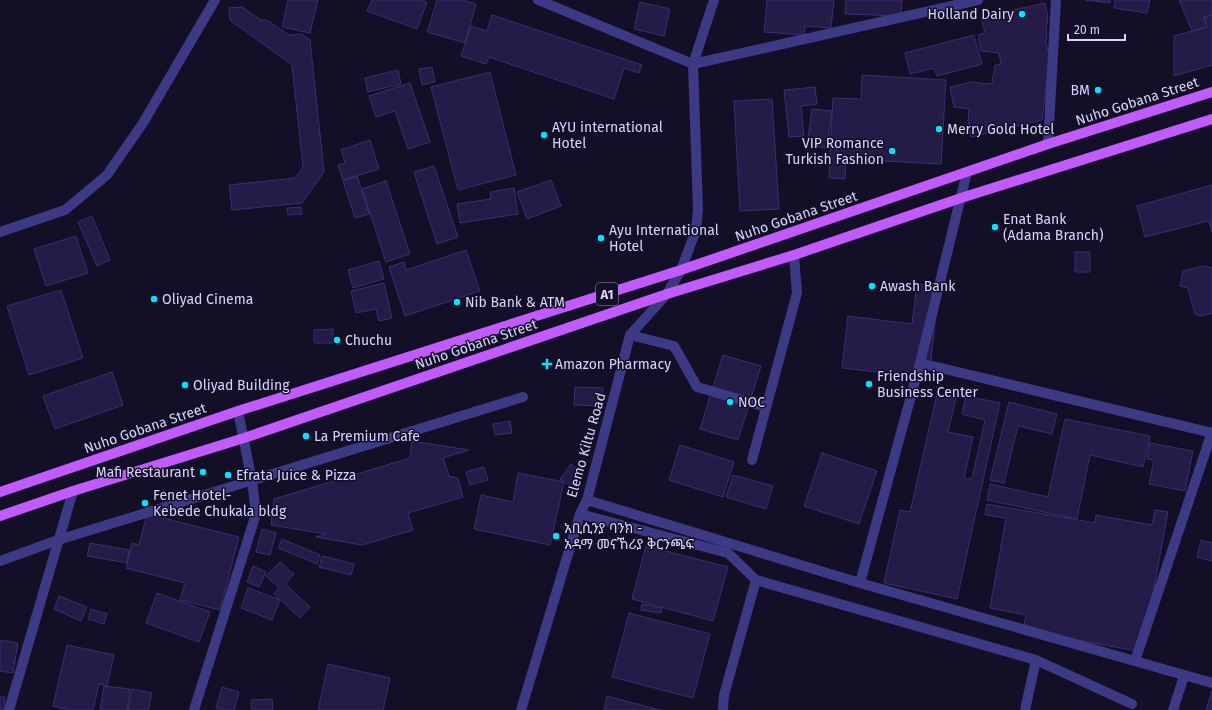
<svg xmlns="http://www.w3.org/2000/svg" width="1212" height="710" font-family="'Fira Sans','Noto Sans Ethiopic',sans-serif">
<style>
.building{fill:#241b47;stroke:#3b2d73}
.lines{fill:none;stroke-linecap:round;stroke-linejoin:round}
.service{stroke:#3d3a85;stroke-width:10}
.minor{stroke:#3d3a85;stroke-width:10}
.tertiary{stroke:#3d3a85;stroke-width:10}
.primary{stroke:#c25bff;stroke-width:10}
.poi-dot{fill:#00e5ff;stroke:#130f26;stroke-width:1.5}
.labels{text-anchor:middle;stroke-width:3;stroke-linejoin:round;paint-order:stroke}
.shield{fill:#130f26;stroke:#9e99be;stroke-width:1}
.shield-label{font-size:13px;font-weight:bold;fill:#d9d4ff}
.poi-label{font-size:14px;fill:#d9d4ff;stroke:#130f26;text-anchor:start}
.street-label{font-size:14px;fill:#d9d4ff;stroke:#130f26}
</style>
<rect width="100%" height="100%" fill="#130f26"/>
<path class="building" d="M288,0H318L310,33L282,27Z
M372,0H421L427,2L417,29L367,11Z
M437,0H463L476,4L465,43L427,32Z
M767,0H834L831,28L805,26L804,35L764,32Z
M846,0H902L901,16L845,14Z
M1086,0H1110V3Z
M1115,0H1150L1147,13L1114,8Z
M1179,0H1212V15L1204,17L1207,27L1192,31Z
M640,2L670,9L664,36L634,29Z
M1045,3L1048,17L1046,30L1047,34L1046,42L1050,60L1042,120L971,137L968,121L969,109L954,107L950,87L972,82L987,84L992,83L995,65L1001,64L999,53L981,51L978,35L985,33L981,17Z
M242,7L261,20H267L289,35L301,34L310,40L324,172L302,203L232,210L229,185L295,178L303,167L292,65L230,20L229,8Z
M492,15L642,65L639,73L624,68L614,99L489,57L486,64L461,56L471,26L487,31Z
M1212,15V65L1174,76V36L1207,27L1204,17Z
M974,35L982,64L937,76L934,68L910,74L905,53Z
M432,67L435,82L422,85L419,69Z
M398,70L401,84L368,92L365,78Z
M490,72L516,175L458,190L431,87Z
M862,75L946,80L941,164L846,159L845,179L829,178L833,98L861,99Z
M410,83L430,142L408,149L395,111L376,117L369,96Z
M815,87L817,104L801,106L804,136L789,137L784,90Z
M772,99L779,209L740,211L734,101Z
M812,109L832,111L827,148L807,145Z
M370,140L379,169L343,180L338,165L345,163L341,150Z
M434,166L458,237L437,244L414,172Z
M357,176L369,214L355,218L343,181Z
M551,180L561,206L527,219L517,192Z
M386,181L410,254L386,262L362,189Z
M1212,185V232L1209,221H1208L1145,237L1137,206Z
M514,188L518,214L460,223L457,204L491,199L490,192Z
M301,207L302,214L288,215L287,208Z
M92,216L110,260L97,266L78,222Z
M76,236L88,273L46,286L34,249Z
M466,250L480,291L405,316L389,267L404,262L406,270Z
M1075,252H1090V272H1075Z
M379,261L384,279L353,288L348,270Z
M1203,266L1212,268V313L1201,316L1195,314L1188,288L1180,286L1183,271Z
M384,283L392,318L379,321L376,309L356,313L351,291Z
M917,284L939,287L929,378L842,368L848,316L912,324Z
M61,290L83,358L29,375L7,306Z
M333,329V343H314V330Z
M723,355L761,366L738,440L700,429Z
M112,372L123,405L55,429L43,396Z
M575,387L603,388L602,406L574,405Z
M937,394L956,398L948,432L973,437L964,478L972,479L985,420L962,414L966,396L1000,403L957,599L884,583L900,510L910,512Z
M1009,402L1057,414L1052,434L1018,426L1004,483L990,480Z
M1065,419L1150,436L1143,467L1090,455L1077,519L987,500L990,484L1048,497Z
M510,421L512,433L495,435L493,424Z
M412,441L469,450L443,458L449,476L458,478L463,497L408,513L413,530L362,545L316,537L326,534L271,525L274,499L410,458Z
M1150,443L1193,451L1185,491L1149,484L1154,460L1147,459Z
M680,445L734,462L723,497L669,480Z
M822,453L877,471L859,524L804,506Z
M571,464L580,471L570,486L560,479Z
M484,467L488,480L470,485L466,472Z
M518,473L564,482L550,545L474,529L481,495L513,502Z
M733,475L773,486L766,509L726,497Z
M987,504L1095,523L1096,515L1152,525L1155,510L1168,512L1142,652L1023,630L1026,615L990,608L1006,518L985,515Z
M147,514L239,537L220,610L180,600L185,583L126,568L132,543L139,545Z
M262,529L276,533L270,555L256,552Z
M282,539L320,555L317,564L278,548Z
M1201,540L1212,543V561L1197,557Z
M90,543L129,550L127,563L87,556Z
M646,546L728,567L713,621L632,599Z
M322,556L354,564L351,575L319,567Z
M280,562L294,574L285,584L310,607L300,618L274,594L279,588L266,576Z
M253,566L266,572L259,587L247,582Z
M248,588L280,600L272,620L241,608Z
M157,593L210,612L199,642L146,623Z
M59,596L87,607L81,621L54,609Z
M642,604L662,608L661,613L641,610Z
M91,609L107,614L104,624L88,619Z
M629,613L710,634L693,698L612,677Z
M0,640L18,643L13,673L0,671Z
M67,645L114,655L107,686L99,684L93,710H70L53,706Z
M328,664L390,678L383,710H318Z
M104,686L130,689L127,710H100Z
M222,687L239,692L234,710H224L216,708Z
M132,689L152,693L148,710H128Z
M1212,691V710H1206Z
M607,696L660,710H604Z
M0,697H5L4,710H0Z
M272,699L273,710H252L251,700Z"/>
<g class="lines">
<path class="service" d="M630,335L674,346L697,387L766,407
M580,514L728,553L756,580L1036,660L1132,704
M0,561L58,540L523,397
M723,710L724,695L756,580
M1025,710L1036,660"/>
<path class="minor" d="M538,0L693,64L978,0
M1048,144L1056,0
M0,232L65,210L107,175L143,123L215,0
M920,363L1212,433
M752,460L797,293L794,255
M587,500L860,583L1212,683
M860,583L920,363L967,172
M1135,661L1212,432
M9,710L73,491
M194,710L256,514L252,481L238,411
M1173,710L1184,676"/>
<path class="tertiary" d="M521,710L580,514L587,500L630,335L667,294L681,270L696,230L698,210L693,64L714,0"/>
<path class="primary" d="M0,492L238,411L681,270L1048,144L1212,92
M0,516L73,491L244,438L667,294L794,255L961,198L1212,119"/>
</g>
<g class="poi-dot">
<circle cx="1022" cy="14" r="4"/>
<circle cx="1098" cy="90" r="4"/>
<circle cx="939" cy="129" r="4"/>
<circle cx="544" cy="135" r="4"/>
<circle cx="892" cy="151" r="4"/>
<circle cx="995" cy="227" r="4"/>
<circle cx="601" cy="238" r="4"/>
<circle cx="872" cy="286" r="4"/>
<circle cx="154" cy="299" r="4"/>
<circle cx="457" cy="302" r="4"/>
<circle cx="337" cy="340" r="4"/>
<path d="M545 358h4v4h4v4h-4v4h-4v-4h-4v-4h4z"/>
<circle cx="869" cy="384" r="4"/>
<circle cx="185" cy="385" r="4"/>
<circle cx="730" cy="402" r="4"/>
<circle cx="306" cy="436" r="4"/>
<circle cx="203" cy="472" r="4"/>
<circle cx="228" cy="475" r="4"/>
<circle cx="145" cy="503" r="4"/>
<circle cx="556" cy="536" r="4"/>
</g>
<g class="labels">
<rect class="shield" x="596" y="283" width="22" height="22" rx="3"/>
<g class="shield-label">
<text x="607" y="299">A1</text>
</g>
<g class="poi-label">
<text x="1014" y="19" text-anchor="end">Holland Dairy</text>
<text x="1090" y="95" text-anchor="end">BM</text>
<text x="552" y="132">AYU international<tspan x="552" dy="16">Hotel</tspan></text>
<text x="947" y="134">Merry Gold Hotel</text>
<text x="884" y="148" text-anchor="end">VIP Romance<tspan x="884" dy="16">Turkish Fashion</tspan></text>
<text x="1003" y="224">Enat Bank<tspan x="1003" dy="16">(Adama Branch)</tspan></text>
<text x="609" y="235">Ayu International<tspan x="609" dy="16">Hotel</tspan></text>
<text x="880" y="291">Awash Bank</text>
<text x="162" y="304">Oliyad Cinema</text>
<text x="465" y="307">Nib Bank &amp; ATM</text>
<text x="345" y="345">Chuchu</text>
<text x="555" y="369">Amazon Pharmacy</text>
<text x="877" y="381">Friendship<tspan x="877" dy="16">Business Center</tspan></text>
<text x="193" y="390">Oliyad Building</text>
<text x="738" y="407">NOC</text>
<text x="314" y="441">La Premium Cafe</text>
<text x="195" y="477" text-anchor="end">Mafi Restaurant</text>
<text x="236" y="480">Efrata Juice &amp; Pizza</text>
<text x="153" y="500">Fenet Hotel-<tspan x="153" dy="16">Kebede Chukala bldg</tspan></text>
<text x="564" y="533">አቢሲንያ ባንክ -<tspan x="564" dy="16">አዳማ መናኸሪያ ቅርንጫፍ</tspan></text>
</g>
<g class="street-label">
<text transform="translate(1137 101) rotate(-18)" y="5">Nuho Gobana Street</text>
<text transform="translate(796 216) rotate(-19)" y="5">Nuho Gobana Street</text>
<text transform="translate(476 344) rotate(-19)" y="5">Nuho Gobana Street</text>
<text transform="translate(145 428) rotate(-19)" y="5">Nuho Gobana Street</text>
<text transform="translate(586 445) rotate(-74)" y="5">Elemo Kiltu Road</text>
</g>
</g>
<path d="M1068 34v6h57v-6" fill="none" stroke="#d9d4ff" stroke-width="2"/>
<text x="1074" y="34" font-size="12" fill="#d9d4ff" stroke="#130f26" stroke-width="3" paint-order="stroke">20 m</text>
</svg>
